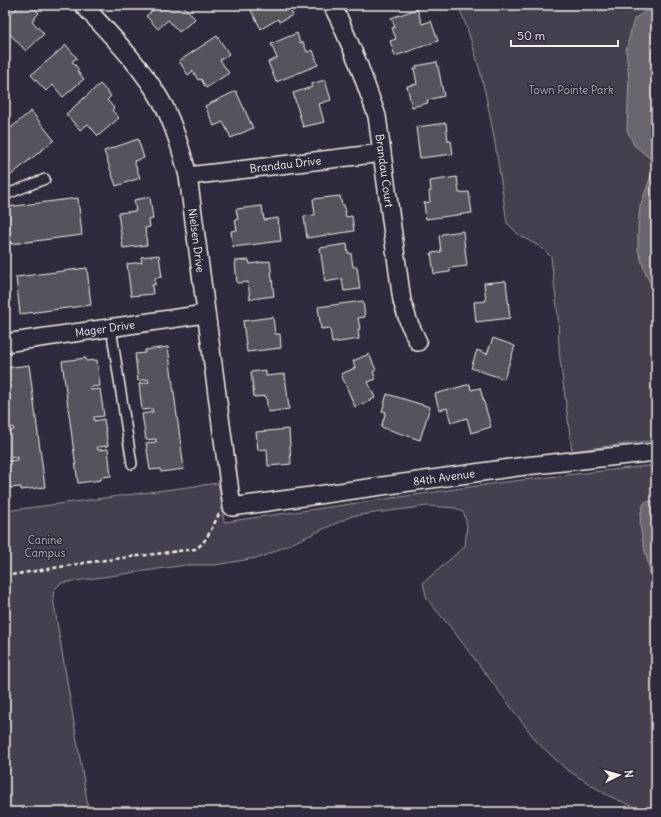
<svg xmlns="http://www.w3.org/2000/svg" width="661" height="817" font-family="Delius,sans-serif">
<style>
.green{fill:#454050;stroke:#9c989c}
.water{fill:#6a6670;stroke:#a19ea0}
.building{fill:#56525f;stroke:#f4f1e8}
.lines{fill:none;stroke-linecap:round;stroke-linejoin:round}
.service-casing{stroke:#f4f1e8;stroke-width:12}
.minor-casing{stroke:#f4f1e8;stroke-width:20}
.path{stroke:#f4f1e8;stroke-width:2.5;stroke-dasharray:4 3;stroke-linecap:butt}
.service{stroke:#2f2a3d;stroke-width:9}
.minor{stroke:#2f2a3d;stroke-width:17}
.labels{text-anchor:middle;stroke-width:3;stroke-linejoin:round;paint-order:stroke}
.park-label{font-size:11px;fill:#b7b3b3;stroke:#2f2a3d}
.street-label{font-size:11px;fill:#f4f1e8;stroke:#2f2a3d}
</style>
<rect width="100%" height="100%" fill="#2f2a3d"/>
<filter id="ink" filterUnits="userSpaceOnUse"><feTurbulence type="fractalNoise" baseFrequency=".025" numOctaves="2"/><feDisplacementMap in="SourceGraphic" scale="8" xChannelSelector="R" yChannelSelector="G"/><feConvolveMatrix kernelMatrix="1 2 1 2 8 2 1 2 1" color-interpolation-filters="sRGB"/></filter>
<g filter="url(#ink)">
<path class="green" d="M458,5H656V440L572,451L559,351L558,316L551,257L542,248L519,235L507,223C496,149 487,74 458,5Z
M656,465V812H645L607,795L566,769L538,743L452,629L427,599L423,583L465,546L467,526L464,513L456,508L428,506L352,516L262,557L215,565H186L61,583L54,590L53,598L89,812H5V511L218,483L224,522L505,482Z"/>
<path class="water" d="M651,10L656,11V293L646,275L638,250V227L640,207L653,170L652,160L634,145L627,130L629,79L626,50L634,19L644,12Z
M656,501V577L650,573C647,552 633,521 645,502Z"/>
<path class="building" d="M20,5H31L39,13L32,21L44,34L26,51L5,29V19Z
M159,5H183L195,19L179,32L168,20L158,29L146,16Z
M248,5H288L293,15L279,22L278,19L261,29Z
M417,9L422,24L431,21L438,41L395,56L390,41L396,39L392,28L395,27L391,18Z
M297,33L300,43L303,42L307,52L313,50L318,65L276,82L268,62L277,58L271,44Z
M217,36L229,54L220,60L229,73L206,88L201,79L198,80L193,71L188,75L179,61Z
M66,45L77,58L72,61L79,70L77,71L84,79L63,97L53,85L46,91L31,75Z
M437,62L444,96L427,100L428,103L412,107L407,86L417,84L414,69L417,68L416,66Z
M325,80L331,100L319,104L324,122L303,127L293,93L312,87L311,84Z
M100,84L111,96L107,100L114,108L112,110L119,118L98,136L88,124L80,130L66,114Z
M236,91L253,128L231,138L223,122L214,126L205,106Z
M31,111L54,140L5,180V133Z
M446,123L448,141H451L453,154L420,158L416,127Z
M138,139L144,158L134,161L140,178L116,186L104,151Z
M457,177L459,193L469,192L472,213L426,219L424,203L430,202L429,191H431L430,181Z
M340,196L342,205H344L346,217L352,216L354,231L307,238L304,216L315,215L313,199Z
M150,197L153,219L149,220L150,227L145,228L147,245L123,248L118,213L136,211L134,200Z
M78,198L82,235L11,244L7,207Z
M262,206L264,220L278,218L281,241L233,247L231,231L237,230L235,220L238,219L236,209Z
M463,231L467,266L450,268V272L434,274L431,253L441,252L439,236L442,235V234Z
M347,244L348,253H351L353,267H357L360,289L344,291L342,279L325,282L320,248Z
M159,255L162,277L155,278V285H152L153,294L131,296L127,264L142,262L141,257Z
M249,260L250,264L270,261L274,296L250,299L248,282L237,283L235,261Z
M87,268L91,305L20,314L16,277Z
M506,281L510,318L476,322L474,302L486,301L484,283Z
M363,301L365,317L358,318L360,329H358L359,339L332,343L330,328L321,329L318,307Z
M273,317L275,334H280L281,348L247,352L243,321Z
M493,338L515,346L504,379L471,368L477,350L487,354Z
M168,347L184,469L161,472L160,469L150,470L146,443L156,442V439L146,440L142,414L153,412L152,409L142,410L139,384L149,382L148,379L138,381L135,354L145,353V350Z
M369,354L376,370L373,372L376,379L368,382L375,398L355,407L341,374L355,368L353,361Z
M86,358V361L97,360L100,386L90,387V390L100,389L104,416L94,417V421L104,419L108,446L97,447L98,450L108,449L111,476L101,477V480L78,483L62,361Z
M29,365L45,487L21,490V487L10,488L7,461L17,460V457L7,458L5,431L14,430L13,427L5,428V401L10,400L9,397L5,398V371H6V368Z
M266,370V376L285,374L289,409L268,412L266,396L254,397L251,372Z
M470,384L471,390L480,388L491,427L471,433L467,418L451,423L447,408L439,410L435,394Z
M387,394L430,407L420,440L381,427L386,412L382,411Z
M289,429L291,464L268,466L267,449L258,450L256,432Z"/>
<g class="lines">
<defs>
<path id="service" d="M5,195L45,179
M111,328L132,464"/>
<g id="minor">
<path id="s1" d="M83,5C111,35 145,70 164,106C175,128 182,152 188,176L232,507L525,466L656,452"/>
<path id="s2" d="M332,5L340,21L358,63L377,116L402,301L409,323L418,342"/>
<path id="s3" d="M188,176L382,153"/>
<path id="s4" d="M5,343L205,314"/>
</g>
</defs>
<use href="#service" class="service-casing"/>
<use href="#minor" class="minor-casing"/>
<path class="path" d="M5,576L90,562L195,549C206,544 213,525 219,514"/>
<use href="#service" class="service"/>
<use href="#minor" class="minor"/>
</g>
</g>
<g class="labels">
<g class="park-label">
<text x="571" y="94">Town Pointe Park</text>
<text x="45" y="544">Canine<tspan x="45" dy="13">Campus</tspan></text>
</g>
<g class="street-label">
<text dy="4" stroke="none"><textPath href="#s3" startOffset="98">Brandau Drive</textPath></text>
<text dy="4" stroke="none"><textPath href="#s2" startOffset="175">Brandau Court</textPath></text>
<text dy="4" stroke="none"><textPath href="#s1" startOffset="269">Nielsen Drive</textPath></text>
<text dy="4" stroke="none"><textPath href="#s4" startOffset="101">Mager Drive</textPath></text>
<text dy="4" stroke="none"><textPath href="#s1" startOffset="752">84th Avenue</textPath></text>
</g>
</g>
<rect width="661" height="817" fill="none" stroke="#2f2a3d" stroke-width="20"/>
<rect x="10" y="10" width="641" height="797" fill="none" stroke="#f4f1e8" stroke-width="1.5" filter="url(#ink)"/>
<g transform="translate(619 775) rotate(84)" stroke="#2f2a3d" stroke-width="3" paint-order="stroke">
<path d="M0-3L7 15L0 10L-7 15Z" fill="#f4f1e8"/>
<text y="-6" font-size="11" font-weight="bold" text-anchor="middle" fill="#f4f1e8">N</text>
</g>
<path d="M511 40v6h107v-6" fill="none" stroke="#f4f1e8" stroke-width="2"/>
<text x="517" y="40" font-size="12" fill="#f4f1e8" stroke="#2f2a3d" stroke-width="3" paint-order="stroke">50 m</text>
</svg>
